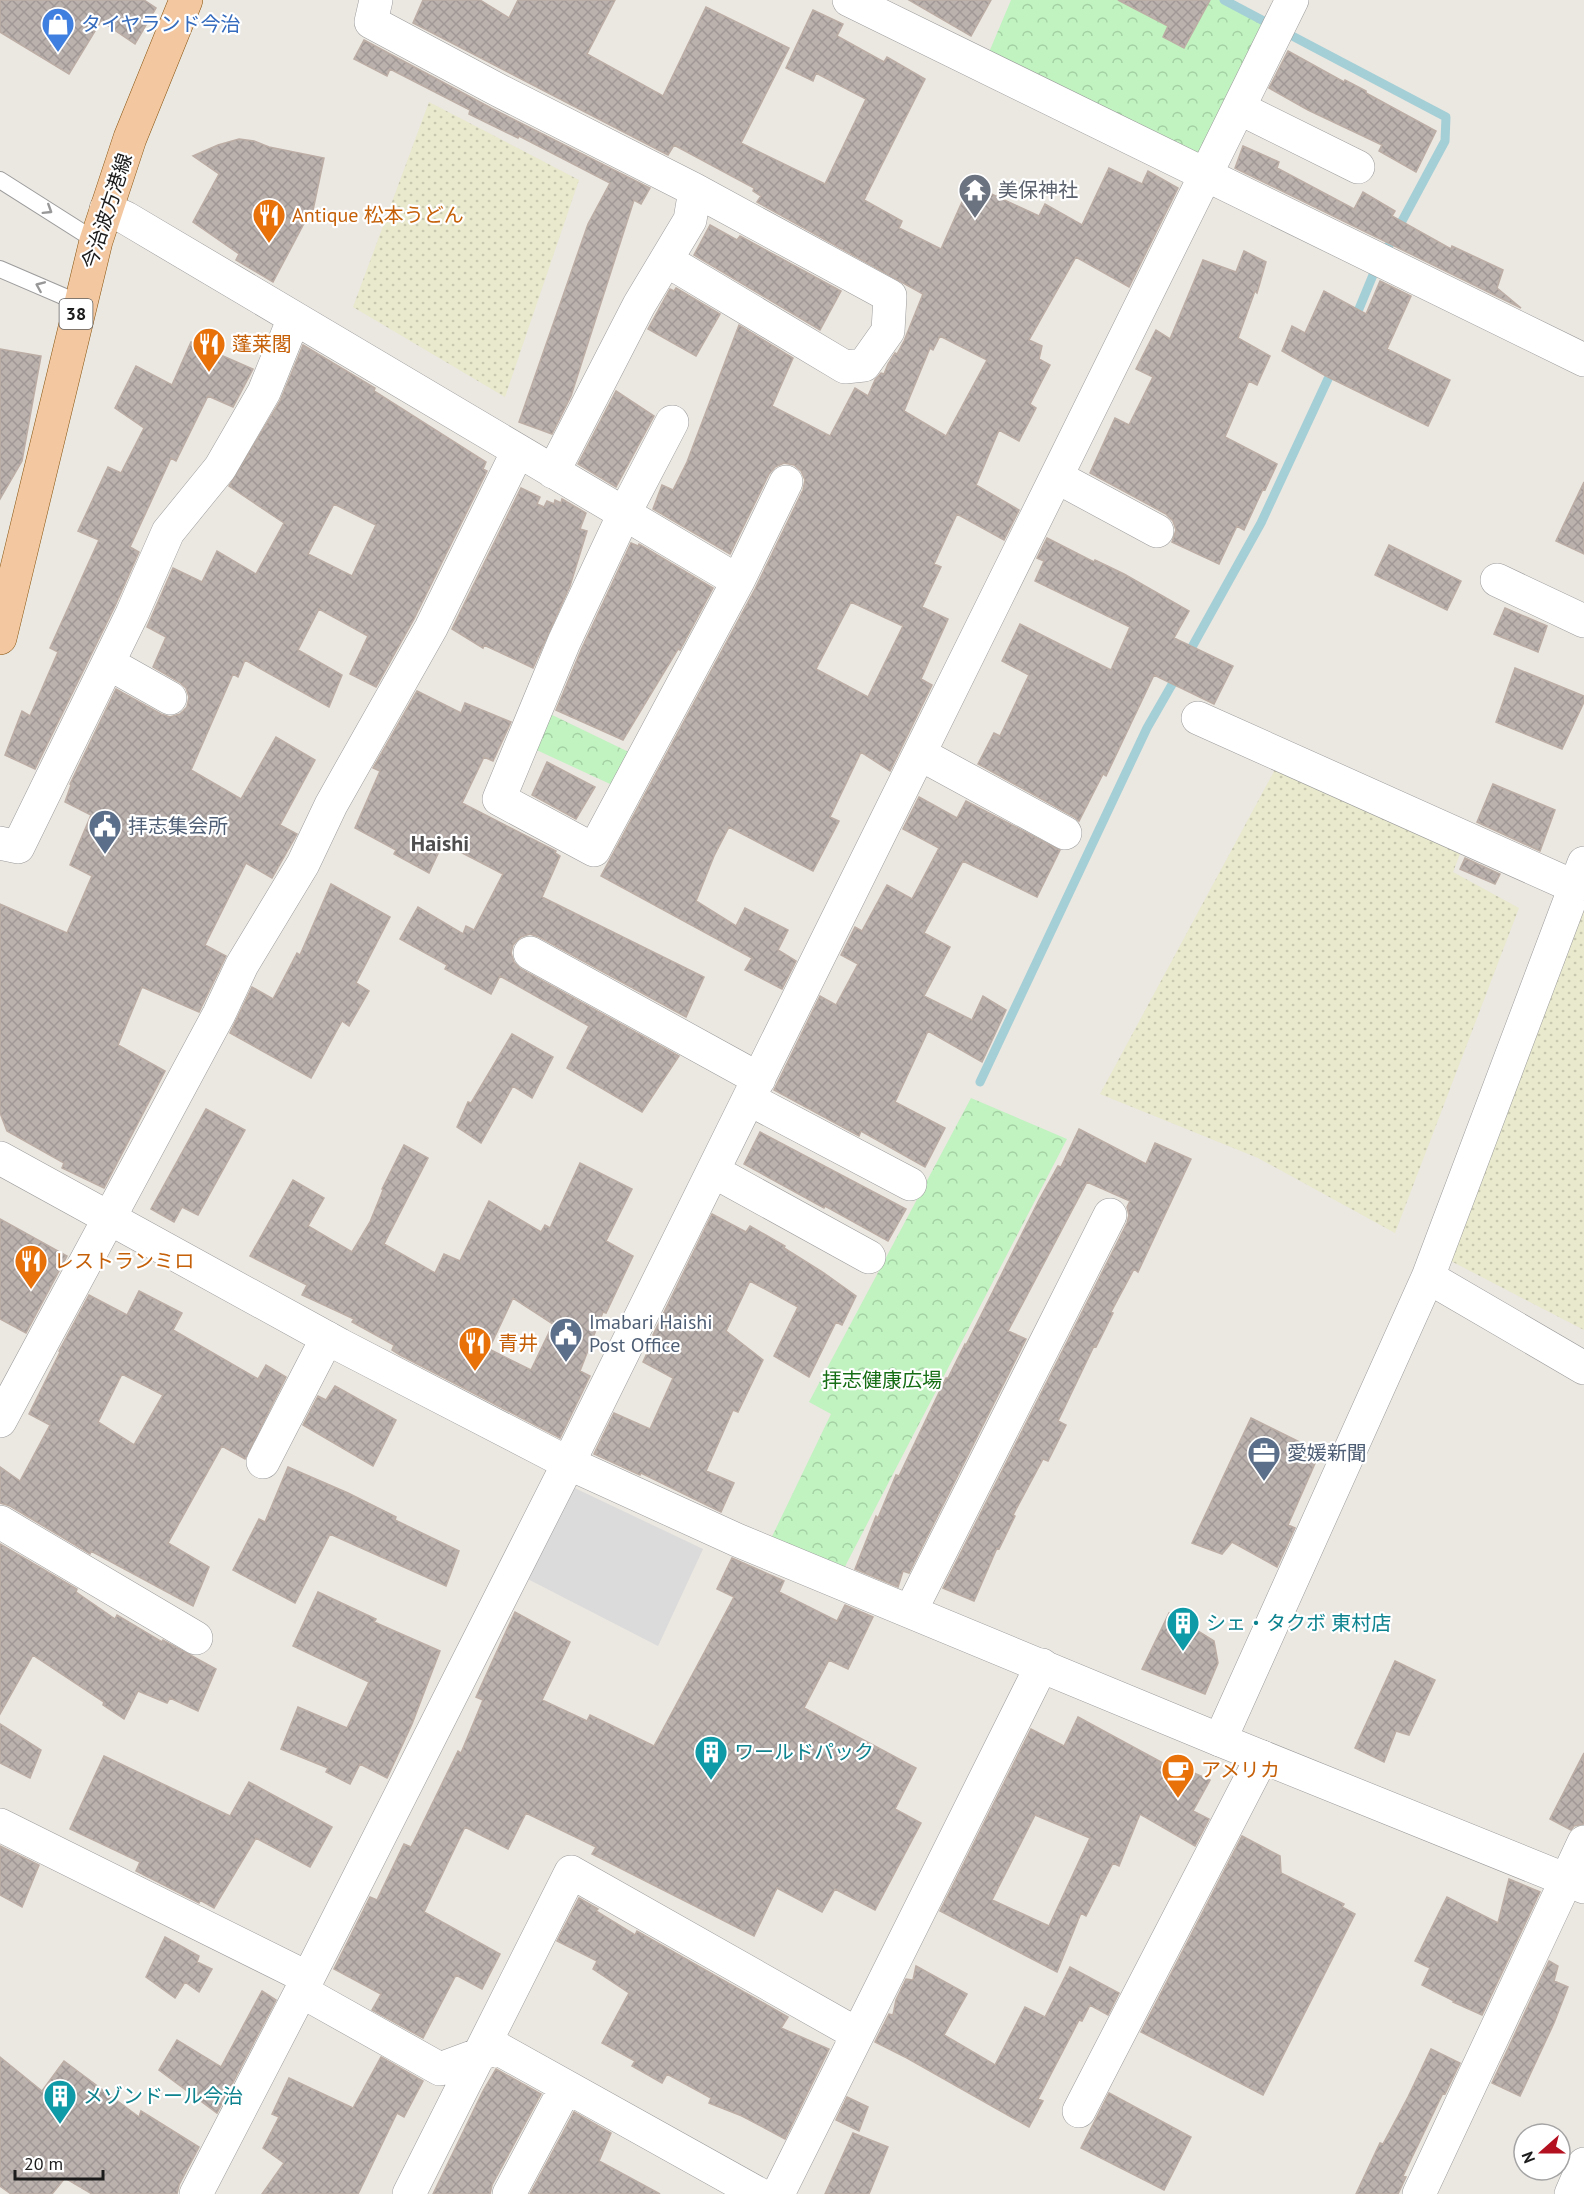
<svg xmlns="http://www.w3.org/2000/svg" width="1584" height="2194" font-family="'PT Sans','Noto Sans JP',sans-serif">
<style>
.farmland{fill:url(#farmland-dots)}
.park{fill:url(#park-crowns)}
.parking{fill:#dbdbdb}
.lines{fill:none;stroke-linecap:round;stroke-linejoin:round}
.stream{stroke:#a4cfd6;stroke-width:9}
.building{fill:url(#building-cross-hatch);stroke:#bcada5;stroke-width:1.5;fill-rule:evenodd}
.service-casing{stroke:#9c9c9c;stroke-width:18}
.minor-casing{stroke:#9c9c9c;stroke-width:34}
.tertiary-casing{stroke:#9c9c9c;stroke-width:34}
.primary-casing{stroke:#85520d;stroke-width:34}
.service{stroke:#fff;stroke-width:16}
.minor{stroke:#fff;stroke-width:33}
.tertiary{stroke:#fff;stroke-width:33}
.primary{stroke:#f3c79f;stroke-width:33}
.oneway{stroke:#989898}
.labels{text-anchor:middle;stroke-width:4.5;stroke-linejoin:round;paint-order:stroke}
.shield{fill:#fff;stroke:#5f5f5f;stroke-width:1.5}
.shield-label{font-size:18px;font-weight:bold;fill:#1b1b1b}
.shop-label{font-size:20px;fill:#366cbe;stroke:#fff;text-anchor:start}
.worship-label{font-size:20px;fill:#5b616d;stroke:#fff;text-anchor:start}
.street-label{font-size:20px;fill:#1b1b1b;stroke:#fff}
.food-label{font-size:20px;fill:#c56008;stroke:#fff;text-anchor:start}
.service-label{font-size:20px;fill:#4e5e75;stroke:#fff;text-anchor:start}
.park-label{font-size:20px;fill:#156d14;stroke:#fff}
.culture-label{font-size:20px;fill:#0d838f;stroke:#fff;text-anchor:start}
.quarter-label{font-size:22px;font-weight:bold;fill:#4e4e4e;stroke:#fff}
</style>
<defs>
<pattern id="farmland-dots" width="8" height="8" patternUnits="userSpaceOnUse" patternTransform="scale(1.5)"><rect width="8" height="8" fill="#e9e9cd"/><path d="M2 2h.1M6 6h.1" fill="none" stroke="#c7c7af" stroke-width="1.8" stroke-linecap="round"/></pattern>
<pattern id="park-crowns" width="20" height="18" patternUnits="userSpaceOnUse" patternTransform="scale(1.5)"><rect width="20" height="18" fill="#c0f3c0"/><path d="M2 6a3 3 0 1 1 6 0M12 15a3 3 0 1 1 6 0" fill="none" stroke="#a4d0a4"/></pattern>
<pattern id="building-cross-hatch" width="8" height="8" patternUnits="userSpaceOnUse" patternTransform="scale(1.5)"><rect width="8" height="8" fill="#bbb2ae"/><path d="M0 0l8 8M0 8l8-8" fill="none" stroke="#a09895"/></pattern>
</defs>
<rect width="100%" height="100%" fill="#ebe7e1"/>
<path class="farmland" d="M429,102L579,180L505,397L353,307Z
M1279,762L1460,854L1453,872L1519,908L1395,1233L1258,1158L1100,1094Z
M1584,899V1330L1447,1259Z"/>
<path class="park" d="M1011,0H1223L1270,25L1205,163L987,57Z
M546,712L637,756L621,789L530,747Z
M971,1098L1067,1139L839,1578L766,1549L831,1414L809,1402Z"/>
<path class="parking" d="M564,1483L703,1549L658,1646L520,1575Z"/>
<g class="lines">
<path class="stream" d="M1224,0L1446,117L1445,141L1373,275L1354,321
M1187,656L1261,523L1334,366
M980,1082L1147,728L1178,674"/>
</g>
<path class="building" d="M0,0H144L156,8L135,44L101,21L69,74L0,32Z
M423,0H480L509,18L518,0H615L587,54L663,96L706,7L789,48L741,143L825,184L866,99L816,73L813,81L786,68L813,10L843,24L837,36L884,62L887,57L925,79L864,200L902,221L899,228L941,249L970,184L1039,216L1045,204L1082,225L1109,168L1142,184L1148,171L1178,188L1129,287L1076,257L1029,340L1042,346L1039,359L1050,365L1030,404L1036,408L1019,441L999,430L976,485L1019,510L1004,540L957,514L934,564L941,567L922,607L948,619L921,679L932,685L890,771L861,752L830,817L839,821L813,871L729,827L714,856L696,901L736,926L745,908L788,930L778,950L796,961L782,989L745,970L752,958L601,876L755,589L803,490L805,480L801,471L794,465L784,463L775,467L769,474L730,554L653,509L662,485L673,490L687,462L739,325L793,358L772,406L830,436L855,388L868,396L875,380L881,373L884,374L888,364L895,353L897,354L904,341L923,294L757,202L761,196L753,191L754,188L674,145L668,155L413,23ZM940,336L987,360L946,436L904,411L930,348L933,350ZM851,602L903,626L868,697L816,669Z
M909,0H991L971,36Z
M1118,0H1210L1184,48L1163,37L1168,26Z
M364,40L491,108L650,188L641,204L634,200L571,396L552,434L519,422L588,224L610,183L519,136L518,138L469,114L470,110L390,69L387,76L354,59Z
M1288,51L1344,82L1345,80L1366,91V93L1436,131L1416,172L1379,151L1382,145L1308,110L1269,88Z
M239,139L254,141L269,147L324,158L312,215L309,214L273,282L236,260L239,254L193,222L219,174L193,156L218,145Z
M1243,146L1279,162L1277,168L1354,209L1363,192L1395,211L1392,216L1451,249L1452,246L1503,270L1497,288L1521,308L1235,168Z
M710,225L737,240L740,236L841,291L820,330L694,255Z
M1244,251L1266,262L1257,293L1255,291L1238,338L1270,356L1257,385L1249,381L1225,437L1277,464L1265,490L1263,489L1244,530L1237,526L1219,564L1172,542L1176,530L1173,521L1166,514L1090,473L1115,418L1129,425L1153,377L1136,369L1156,330L1170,339L1203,260L1236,272Z
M1380,281L1411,296L1387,349L1450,380L1428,426L1326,376L1282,351L1292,326L1305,333L1324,291L1366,314Z
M676,288L720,314L696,356L648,329L670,289L674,291Z
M191,342L253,369L233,407L208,396L176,461L171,458L130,547L139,552L115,606L35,769L5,755L22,711L30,716L58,652L50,648L99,540L78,531L108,467L121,473L144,428L115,408L136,366L172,385Z
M303,345L375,388L374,391L486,462L483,469L487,471L414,619L376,687L350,674L368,636L319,609L298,650L342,675L329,707L245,660L238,677L233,674L191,770L241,799L276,737L315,760L280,825L297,834L272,878L246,863L205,945L226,956L199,1012L142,987L118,1045L165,1071L104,1188L62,1168L64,1163L7,1131L0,1113V904L67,933L92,876L70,865L91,815L65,802L71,785L70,784L116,689L161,714L170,717L180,714L187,707L189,697L186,688L179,682L153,667L166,637L147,627L173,568L202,582L217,551L256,574L284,523L229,486L280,401ZM334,504L376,525L352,576L308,554Z
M0,349L41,356L22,461L0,499Z
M616,391L654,416L616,487L578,464Z
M1584,482V554L1556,541Z
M521,488L540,497L537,504L544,507L547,501L554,504L555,500L561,503L562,499L586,513L580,529L587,531L570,586L533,668L484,645L483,648L452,629Z
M1047,538L1094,562L1095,560L1124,574L1189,611L1174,638L1233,666L1214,704L1154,675L1106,776L1103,774L1079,821L1074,817L978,764L994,733L1000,736L1029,675L1002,661L1020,624L1111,670L1130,627L1035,581L1044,561L1037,558Z
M631,543L638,546L639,544L713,588L680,650L678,649L623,740L556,710L581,650Z
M1389,545L1461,581L1447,610L1375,575Z
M1505,608L1547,626L1538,652L1494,634Z
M1515,668L1584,696V702L1562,749L1496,722Z
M417,691L461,713L465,703L511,722L493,761L484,757L462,803L556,851L555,853L560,856L542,897L704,977L686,1017L539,937L530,934L521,937L513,945L511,953L514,962L521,969L679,1056L642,1112L567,1068L589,1026L500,976L491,994L445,969L447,965L400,939L418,907L463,934L466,926L474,930L503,874L443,843L429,873L394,854L396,850L355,828L380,771L373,768Z
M547,762L595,787L576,819L532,795Z
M1493,784L1555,810L1540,851L1477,822Z
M919,797L957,818L966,801L1060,850L1037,897L963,861L924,933L950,947L924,996L972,1020L983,996L1006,1010L982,1062L928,1031L895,1102L945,1128L925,1167L861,1131L859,1136L774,1090L820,996L836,1005L858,964L841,955L855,927L862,931L887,885L912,899L939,848L903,829Z
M1465,858L1500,874L1495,884L1460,869Z
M331,884L390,917L356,983L369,991L349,1026L342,1021L311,1078L230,1033L252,987L273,999L297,953L300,955Z
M512,1034L553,1057L532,1098L513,1086L481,1143L457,1127L468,1102L471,1103Z
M206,1109L245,1130L198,1215L182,1207L174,1222L151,1209Z
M1079,1129L1146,1164L1155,1143L1191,1159L1138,1272L1134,1269L1111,1312L1113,1313L1096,1347L1094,1346L1058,1421L1066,1425L1048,1461L1043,1459L1013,1515L1015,1516L999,1549L997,1548L974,1601L943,1588L1127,1223L1129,1215L1127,1207L1130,1201L1087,1182L1008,1331L1026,1339L909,1573L903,1571L898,1587L855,1569L876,1516L878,1518L896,1475L899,1476L946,1378H948L965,1344L966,1345L1039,1200L1058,1166L1061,1167Z
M760,1132L906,1209L888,1241L825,1206L824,1208L744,1164Z
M404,1145L428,1158L384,1244L435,1273L444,1254L460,1261L489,1201L541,1232L545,1225L550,1228L580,1163L632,1189L606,1241L633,1256L606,1313L603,1312L580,1371L590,1376L560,1438L400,1355L392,1350L394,1345L352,1322L354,1319L302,1295L307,1285L250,1256L293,1180L324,1198L308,1226L352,1252L370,1222L383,1190L382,1189ZM513,1298L553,1324L531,1370L489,1349Z
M712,1214L746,1232L750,1226L785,1246L784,1248L824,1273L856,1296L842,1325L836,1322L809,1377L774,1356L798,1307L750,1281L726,1331L763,1360L738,1412L733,1410L706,1471L734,1483L721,1512L641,1473L640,1475L594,1454L614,1413L650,1429L673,1378L643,1362L655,1336L653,1335Z
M0,1219L67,1256L26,1333L0,1319Z
M139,1291L182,1313L173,1330L258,1379L266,1365L286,1377L245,1459L222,1446L168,1543L209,1567L193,1606L91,1551L90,1554L10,1506L0,1503V1467L20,1481L50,1425L29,1414L60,1352L59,1351L89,1295L127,1315ZM122,1374L163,1395L134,1445L98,1422Z
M335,1386L396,1420L373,1466L303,1425L318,1396L326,1400Z
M1251,1418L1320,1452L1288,1525L1295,1528L1277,1567L1232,1542L1222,1554L1192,1543Z
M288,1467L348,1493L396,1517L395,1520L459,1551L446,1586L330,1534L295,1603L233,1570L259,1519L265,1522Z
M0,1544L77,1589L76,1592L115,1619L117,1615L162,1642L163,1640L216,1669L198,1711L170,1698L167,1703L138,1691L124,1719L103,1705L104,1702L33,1655L0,1714Z
M732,1558L784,1581L779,1592L837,1621L845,1605L873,1617L848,1669L829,1660L804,1708L916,1768L895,1809L921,1823L875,1910L835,1889L822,1912L777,1888L754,1936L592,1854L596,1847L526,1813L508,1849L465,1827L424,1912L500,1954L482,1989L456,1975L423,2038L372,2010L381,1994L334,1969L370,1897L377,1900L404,1844L411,1847L458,1751L461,1753L483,1700L476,1697L515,1612L570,1642L542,1700L587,1721L590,1715L654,1746L734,1597L717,1589Z
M318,1592L376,1619L374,1622L440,1651L412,1724L387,1778L360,1764L350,1784L326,1772L328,1768L281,1749L298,1707L347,1728L369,1682L293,1646Z
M1169,1613L1214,1641L1218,1663L1205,1694L1142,1669Z
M1395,1661L1435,1680L1409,1735L1396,1731L1384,1762L1355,1748Z
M1078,1717L1172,1768L1174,1764L1210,1780L1193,1811L1209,1819L1195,1846L1140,1814L1119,1866L1113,1863L1086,1916L1081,1913L1057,1972L940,1911L1031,1729L1064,1746ZM1035,1815L1090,1838L1049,1926L992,1900Z
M0,1724L41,1750L30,1778L0,1763Z
M1584,1753V1824L1574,1826L1571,1830L1550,1819Z
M104,1756L230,1816L249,1782L332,1827L310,1867L256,1838L214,1908L200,1900L199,1903L136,1871L140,1862L70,1829Z
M1242,1836L1280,1856L1281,1873L1344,1904L1342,1907L1355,1914L1263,2095L1141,2032Z
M0,1846L39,1865L22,1907L0,1895Z
M1509,1879L1540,1892L1482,2015L1453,2002L1454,2001L1422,1985L1430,1968L1415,1961L1447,1897L1498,1923Z
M579,1898L598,1909L596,1911L635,1935L637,1931L788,2017L781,2028L829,2049L785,2139L742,2116L709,2103L711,2098L667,2074L662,2083L632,2066L635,2061L602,2043L629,1993L593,1969L597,1961L557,1941Z
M165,1937L199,1956L197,1962L212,1969L199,1992L185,1982L175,1998L146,1977Z
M1549,1961L1558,1966L1554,1981L1568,1987L1554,2023L1520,2096L1492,2083Z
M916,1966L967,1994L944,2035L995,2065L1025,2007L1045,2017L1070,1967L1119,1993L1108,2015L1090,2005L1082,2021L1079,2020L1038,2099L1043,2101L1029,2127L907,2058L875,2042L889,2014L893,2015L896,2000L906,1979L913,1980Z
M262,1991L276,2000L217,2113L159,2070L177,2040L221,2067Z
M1431,2049L1460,2063L1445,2094L1443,2093L1403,2176L1406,2177L1398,2194H1356L1380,2143L1383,2144L1408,2097Z
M0,2057L42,2091L64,2061L139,2117L141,2111L199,2147L179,2185L177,2194H92L65,2178L52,2194H11L0,2186Z
M381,2057L423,2081L404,2117L397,2113L358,2194H262L284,2163L263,2148L279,2117L272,2114L289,2078L353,2108Z
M496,2069L541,2094L492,2185L490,2194H433L483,2091Z
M1109,2093L1191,2137L1164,2190L1081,2148Z
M847,2097L868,2107L859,2131L836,2120Z
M574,2112L611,2133L599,2161L660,2194H530Z
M853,2133L888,2147L869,2194H825Z"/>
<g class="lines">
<defs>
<path id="service" d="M0,180L96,241
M0,269L79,303"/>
<path id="minor" d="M376,0L371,22L500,91L695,190L690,220L639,305L553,472
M849,0L1584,360
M1239,108L1358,167
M106,209L126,218L738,581L594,850L499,799L564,642L624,514L672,422
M666,260L845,367L864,365L888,331L890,296L695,190
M1057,477L1157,531
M1497,580L1584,621
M738,581L786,482
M108,663L170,698
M1198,718L1575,887
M920,754L1065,833
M0,843L18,847L132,614L168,532L220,468L264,392L294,318
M530,953L759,1079
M749,1099L910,1184
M713,1171L869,1257
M1428,1277L1584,1368
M0,1421L219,1014L242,965L303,864L331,805L431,628L518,451
M263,1462L327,1338
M0,1522L196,1638
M911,1610L1110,1215
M1220,1740L1428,1277L1584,863
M0,1825L308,1978
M301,1991L440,2069L497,2048L759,2194
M1079,2111L1262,1757
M196,2194L308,1978L562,1476L1292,0
M409,2194L571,1872L857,2034
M509,2194L566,2087
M778,2194L1042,1665
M1419,2194L1584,1842
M1571,2194L1584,2164"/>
<path id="tertiary" d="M0,1158L340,1345L568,1463L737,1540L1220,1740L1584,1887"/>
<path id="primary" d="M0,638L96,241L130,138L186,0"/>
</defs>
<use href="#service" class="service-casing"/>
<use href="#minor" class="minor-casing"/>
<use href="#tertiary" class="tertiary-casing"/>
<use href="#primary" class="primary-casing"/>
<use href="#service" class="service"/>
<use href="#minor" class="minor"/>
<use href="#tertiary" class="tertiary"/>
<use href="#primary" class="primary"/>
</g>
<defs><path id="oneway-chevron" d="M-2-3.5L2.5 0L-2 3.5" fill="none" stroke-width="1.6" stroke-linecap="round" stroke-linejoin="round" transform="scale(1.5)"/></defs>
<g class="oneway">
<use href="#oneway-chevron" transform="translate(48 210) rotate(32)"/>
<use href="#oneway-chevron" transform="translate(40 286) rotate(-157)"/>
</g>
<defs>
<symbol id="shop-pin" viewBox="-11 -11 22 30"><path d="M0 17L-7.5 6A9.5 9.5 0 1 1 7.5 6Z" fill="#3f7fe0" stroke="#fff"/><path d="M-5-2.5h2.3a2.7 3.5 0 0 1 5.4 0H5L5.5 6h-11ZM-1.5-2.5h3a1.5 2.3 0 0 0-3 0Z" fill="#fff"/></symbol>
<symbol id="temple-pin" viewBox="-11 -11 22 30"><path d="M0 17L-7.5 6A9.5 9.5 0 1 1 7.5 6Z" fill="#6b7280" stroke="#fff"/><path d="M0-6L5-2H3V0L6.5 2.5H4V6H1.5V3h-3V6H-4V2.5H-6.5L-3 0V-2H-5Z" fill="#fff"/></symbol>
<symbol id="restaurant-pin" viewBox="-11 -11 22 30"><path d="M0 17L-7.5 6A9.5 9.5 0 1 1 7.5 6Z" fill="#e8710a" stroke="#fff"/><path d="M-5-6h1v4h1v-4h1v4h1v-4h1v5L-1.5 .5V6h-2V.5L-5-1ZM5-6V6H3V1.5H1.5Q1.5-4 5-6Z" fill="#fff"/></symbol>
<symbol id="civic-pin" viewBox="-11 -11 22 30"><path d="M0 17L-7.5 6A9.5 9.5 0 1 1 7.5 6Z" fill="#5c6f8a" stroke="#fff"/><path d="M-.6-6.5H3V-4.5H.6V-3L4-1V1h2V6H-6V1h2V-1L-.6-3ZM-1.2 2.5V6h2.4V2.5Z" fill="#fff"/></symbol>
<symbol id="office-pin" viewBox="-11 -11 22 30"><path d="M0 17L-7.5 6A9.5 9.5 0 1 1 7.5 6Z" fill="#5c6f8a" stroke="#fff"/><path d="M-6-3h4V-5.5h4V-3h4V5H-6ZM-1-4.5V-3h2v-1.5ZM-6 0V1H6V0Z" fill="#fff"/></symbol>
<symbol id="building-pin" viewBox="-11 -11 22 30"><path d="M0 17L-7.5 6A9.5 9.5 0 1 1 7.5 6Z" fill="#0f9aa8" stroke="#fff"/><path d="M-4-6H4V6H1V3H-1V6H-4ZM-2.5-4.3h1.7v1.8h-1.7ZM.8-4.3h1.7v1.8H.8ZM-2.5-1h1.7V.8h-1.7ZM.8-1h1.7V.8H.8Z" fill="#fff"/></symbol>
<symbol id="cafe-pin" viewBox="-11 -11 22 30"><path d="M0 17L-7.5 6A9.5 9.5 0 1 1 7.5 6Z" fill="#e8710a" stroke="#fff"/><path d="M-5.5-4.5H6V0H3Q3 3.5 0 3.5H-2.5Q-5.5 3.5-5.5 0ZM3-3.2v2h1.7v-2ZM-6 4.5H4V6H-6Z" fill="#fff"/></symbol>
</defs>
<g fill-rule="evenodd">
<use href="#shop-pin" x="39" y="5" width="38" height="52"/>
<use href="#temple-pin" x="956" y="171" width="38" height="52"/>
<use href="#restaurant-pin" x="250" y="196" width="38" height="52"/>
<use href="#restaurant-pin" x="190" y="325" width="38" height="52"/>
<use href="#civic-pin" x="86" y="807" width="38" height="52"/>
<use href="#restaurant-pin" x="12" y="1242" width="38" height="52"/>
<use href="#civic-pin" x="547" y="1315" width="38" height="52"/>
<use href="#restaurant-pin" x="456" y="1324" width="38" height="52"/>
<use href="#office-pin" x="1245" y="1434" width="38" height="52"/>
<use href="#building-pin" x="1164" y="1604" width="38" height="52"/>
<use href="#building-pin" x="692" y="1733" width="38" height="52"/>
<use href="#cafe-pin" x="1159" y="1751" width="38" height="52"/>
<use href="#building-pin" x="41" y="2077" width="38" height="52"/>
</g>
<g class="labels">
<rect class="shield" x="59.5" y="299" width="33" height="30" rx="4.5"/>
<g class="shield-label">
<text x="76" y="320">38</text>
</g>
<g class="shop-label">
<text x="81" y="31">タイヤランド今治</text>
</g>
<g class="worship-label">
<text x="998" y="197">美保神社</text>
</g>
<g class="street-label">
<text transform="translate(107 211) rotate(-72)" y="7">今治波方港線</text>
</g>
<g class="food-label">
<text x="292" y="222">Antique 松本うどん</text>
<text x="232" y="351">蓬莱閣</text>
<text x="54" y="1268">レストランミロ</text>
<text x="498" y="1350">青井</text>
<text x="1201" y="1777">アメリカ</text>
</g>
<g class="service-label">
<text x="128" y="833">拝志集会所</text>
<text x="589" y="1329">Imabari Haishi<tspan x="589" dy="23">Post Office</tspan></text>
<text x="1287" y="1460">愛媛新聞</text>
</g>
<g class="park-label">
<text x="882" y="1387">拝志健康広場</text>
</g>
<g class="culture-label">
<text x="1206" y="1630">シェ・タクボ 東村店</text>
<text x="734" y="1759">ワールドパック</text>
<text x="83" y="2103">メゾンドール今治</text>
</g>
<g class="quarter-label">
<text x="440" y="851">Haishi</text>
</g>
</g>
<g transform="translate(1542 2152) rotate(249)"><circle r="28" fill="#ffffff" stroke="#a4a4a4" stroke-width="1.5"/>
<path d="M0-4.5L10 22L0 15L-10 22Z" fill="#b41120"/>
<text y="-9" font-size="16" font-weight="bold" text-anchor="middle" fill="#1b1b1b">N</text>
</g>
<path d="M15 2170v9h88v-9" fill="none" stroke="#1b1b1b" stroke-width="3"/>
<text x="24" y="2170" font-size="18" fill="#1b1b1b" stroke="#ffffff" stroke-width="4.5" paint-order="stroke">20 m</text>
</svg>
